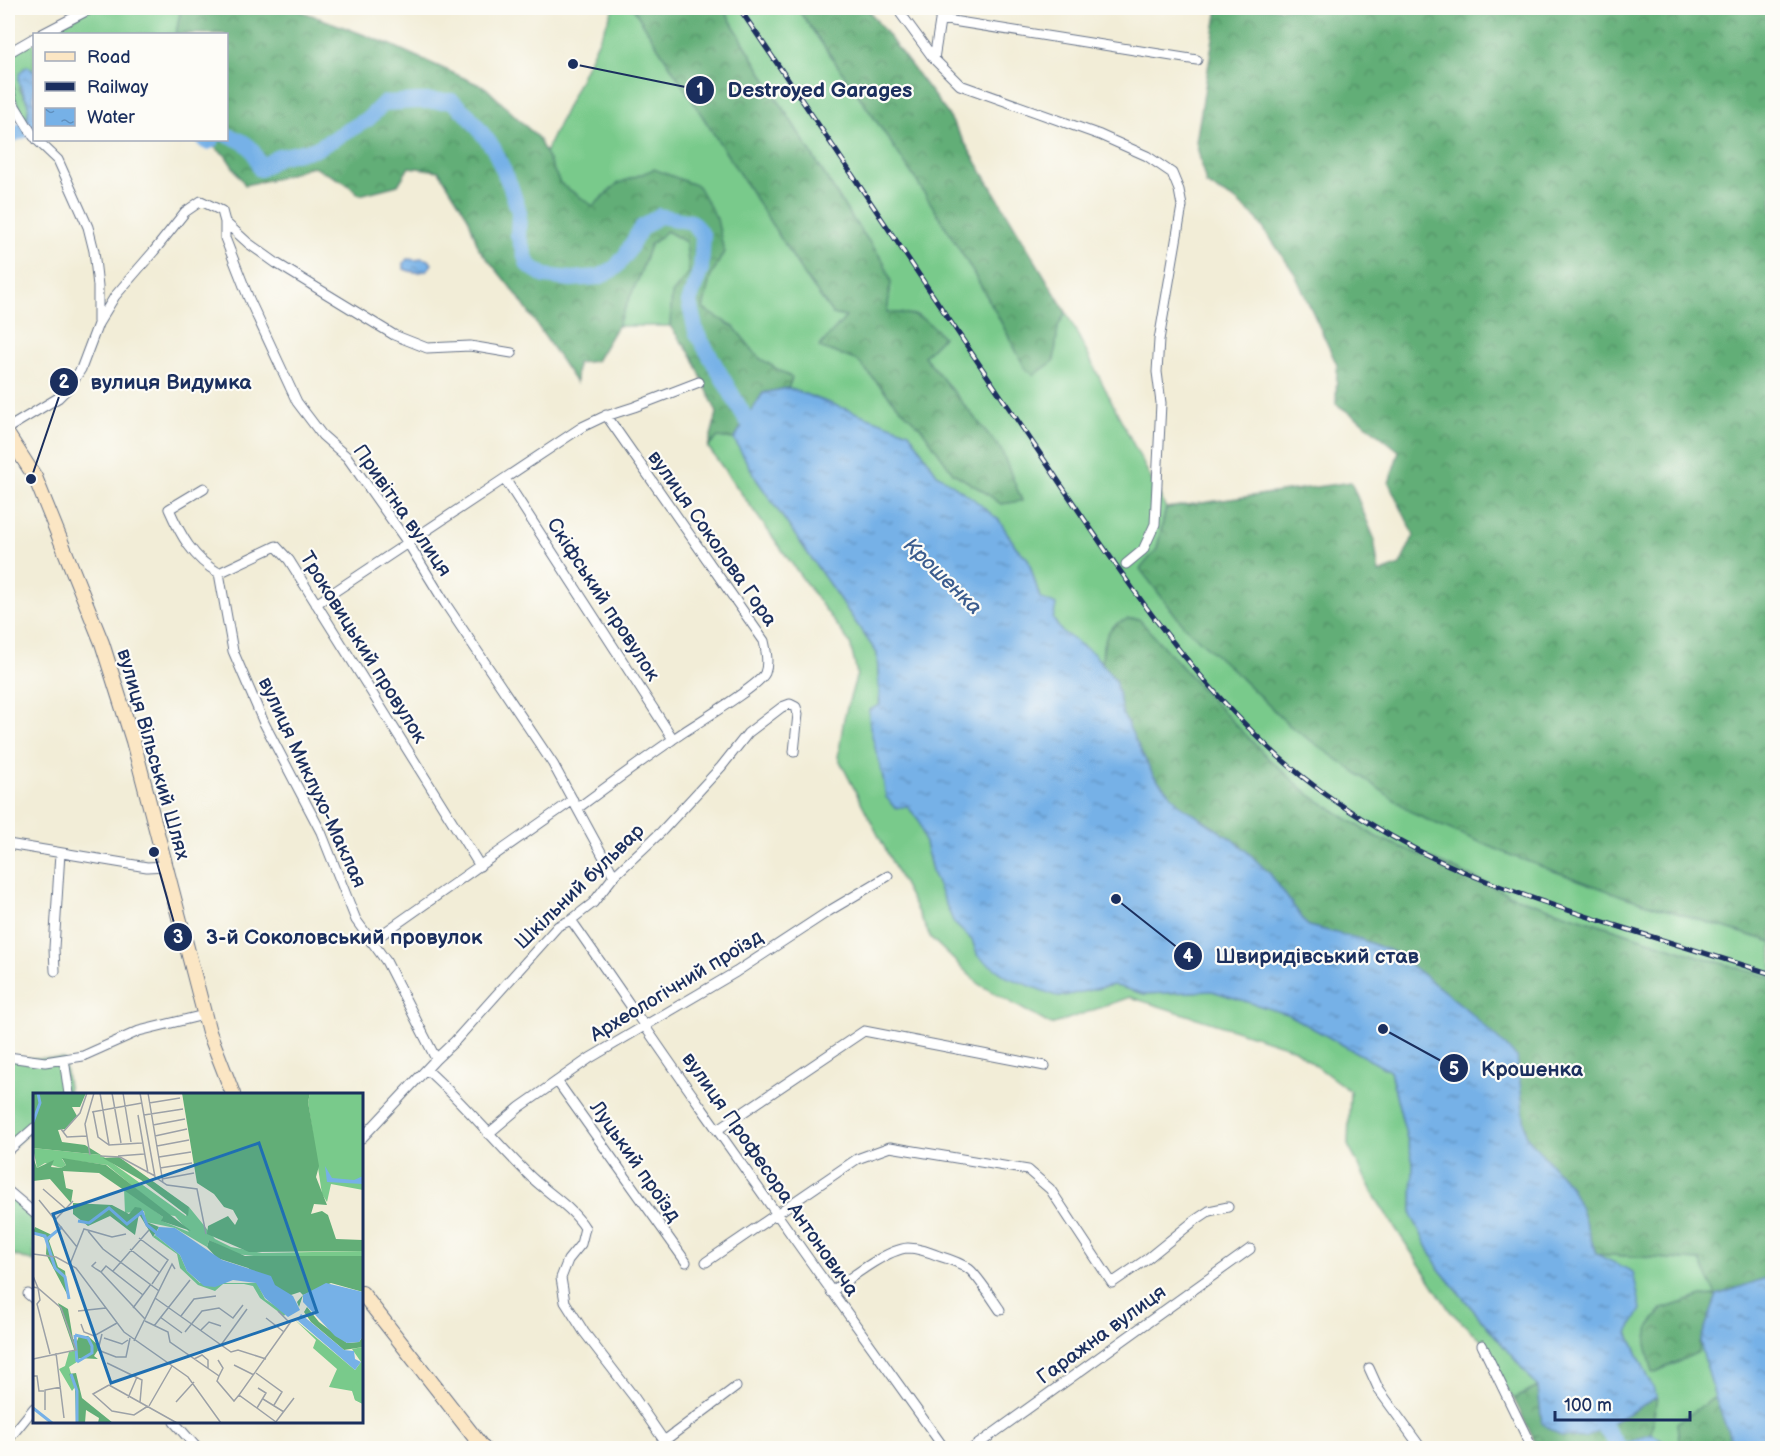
<svg xmlns="http://www.w3.org/2000/svg" width="1780" height="1456" font-family="'Balsamiq Sans',sans-serif">
<style>
.grass{fill:#79ca8b;stroke:#4a7c74;stroke-width:1.5}
.forest{fill:url(#forest-crowns);stroke:#3e6e6a;stroke-width:1.5}
.water{fill:url(#water-ripples);stroke:#4870a2;stroke-width:1.5}
.lines{fill:none;stroke-linecap:round;stroke-linejoin:round}
.river{stroke:#76b1e7;stroke-width:16}
.street-casing{stroke:#667288;stroke-width:11}
.secondary-casing{stroke:#667288;stroke-width:16}
.street{stroke:#fff;stroke-width:9}
.secondary{stroke:#fbe6c4;stroke-width:14}
.rail-casing{stroke:#1b2f5e;stroke-width:5}
.rail{stroke:#fdfcf7;stroke-width:3;stroke-dasharray:9;stroke-linecap:butt}
.labels{text-anchor:middle;stroke-width:4.5;stroke-linejoin:round;paint-order:stroke}
.street-label{font-size:20px;fill:#1b2f5e;stroke:#fdfcf7}
.water-label{font-size:21px;font-style:italic;fill:#3b5c8e;stroke:#fdfcf7}
.inset-river{fill:none;stroke:#76b1e7;stroke-width:3}
.inset-road{fill:none;stroke:#9ca1a7;stroke-width:1.5}
.view{fill:#1f6fb2;fill-opacity:0.15;stroke:#1f6fb2;stroke-width:3}
.inset-edge{fill:none;stroke:#1b2f5e;stroke-width:3}
.leader{fill:none;stroke:#1b2f5e;stroke-width:2}
.callout-dot{fill:#1b2f5e;stroke:#fdfcf7;stroke-width:2}
.mark-label{font-size:18px;text-anchor:middle;font-weight:bold;fill:#fff}
.callout-label{font-size:21px;text-anchor:middle;font-weight:bold;fill:#1b2f5e;stroke:#fdfcf7;stroke-width:4.5;stroke-linejoin:round;paint-order:stroke}
</style>
<defs>
<pattern id="forest-crowns" width="20" height="18" patternUnits="userSpaceOnUse" patternTransform="scale(1.5)"><rect width="20" height="18" fill="#62ae77"/><path d="M2 6a3 3 0 1 1 6 0M12 15a3 3 0 1 1 6 0" fill="none" stroke="#508e65"/></pattern>
<pattern id="water-ripples" width="26" height="14" patternUnits="userSpaceOnUse" patternTransform="scale(1.5)"><rect width="26" height="14" fill="#76b1e7"/><path d="M2 4q2-2 4 0t4 0M15 11q2-2 4 0t4 0" fill="none" stroke="#6090be"/></pattern>
</defs>
<rect width="100%" height="100%" fill="#fdfcf7"/>
<filter id="ink" filterUnits="userSpaceOnUse"><feTurbulence type="fractalNoise" baseFrequency=".0167" numOctaves="2"/><feDisplacementMap in="SourceGraphic" scale="12" xChannelSelector="R" yChannelSelector="G"/><feConvolveMatrix kernelMatrix="1 2 1 2 8 2 1 2 1" color-interpolation-filters="sRGB"/></filter>
<filter id="wash" filterUnits="userSpaceOnUse"><feTurbulence type="fractalNoise" baseFrequency=".008" numOctaves="4" result="noise"/><feDisplacementMap in="SourceGraphic" scale="24" xChannelSelector="R" yChannelSelector="G"/><feGaussianBlur stdDeviation="1.35" result="paint"/><feColorMatrix in="noise" values="0 0 0 0 0 0 0 0 0 0 0 0 0 0 0 0 0 1.4 0 .05"/><feComposite in="paint" operator="in"/></filter>
<g filter="url(#wash)">
<rect width="100%" height="100%" fill="#f2edd7"/>
<path class="grass" d="M92,8H181L176,34H42Z
M614,8H633L803,273L833,314L846,317L820,347L858,361L896,404L922,429L953,473L983,491L1001,504L1022,501L1001,450L924,356L943,337L917,315L887,312L891,282L884,262L849,214L778,100L723,8H797C863,101 930,195 986,295C1000,319 1012,343 1025,368L1054,361L1058,326L1066,312L1166,508L1157,549L1240,677L1290,726L1625,897L1772,942V978L1694,955L1515,897L1443,864L1376,837L1311,796L1269,759L1232,724L1170,653L1103,644L1102,664L1094,654L1061,631L1040,598L1028,559L1016,547L999,521L972,498L937,474L909,432L788,388L792,378L759,358L734,327L703,309L710,278L724,252L617,184L593,206L560,183L545,153Z
M34,38V72L33,71L19,88L29,105L27,118L24,120L8,82V53Z
M667,231L686,242L689,273L672,294L670,326H617L639,277L650,245Z
M718,437L734,439L757,480L877,653L883,778L886,797L907,806L919,820L933,874L954,923L972,940L978,956L1059,997L1113,985L1144,994L1212,991L1287,1014L1390,1071L1413,1162L1412,1216L1439,1269L1538,1387L1514,1399L1508,1392L1484,1343L1450,1311L1375,1197L1348,1145L1350,1091L1292,1048L1130,997L1051,1025L980,985L931,938L838,757L844,718L857,674L850,643L810,589L708,447Z
M8,1057L64,1059L69,1094H34V1128L10,1149L8,1143Z
M8,1191L34,1213V1262L8,1253Z
M1596,1254L1700,1261L1717,1295L1702,1296L1663,1309L1649,1326L1653,1373L1679,1362L1700,1342L1715,1397L1677,1423L1680,1448H1673L1651,1433L1657,1397L1628,1332L1641,1309Z"/>
<path class="forest" d="M181,8H293L391,45L486,88L538,138L560,183L593,206L617,184L654,169L698,186L717,219L724,252L710,278L703,309L734,327L759,358L792,378L788,388L763,393L734,439L718,437L708,447L717,413L692,356L670,326L672,294L689,273L686,242L667,231L650,245L639,277L617,326L596,361L577,363L576,383L517,295L479,249L468,217L439,171L409,167L398,185L360,195L344,182L312,166L278,178L245,185L225,155L207,142L208,140H226V34H176Z
M633,8H723L778,100L849,214L884,262L891,282L887,312C917,314 923,315 943,337L924,356L1001,450L1022,501L1001,504L983,491L953,473L922,429L896,404L858,361L819,347L846,317L833,314L803,273Z
M797,8H867L947,113L1066,312L1058,326L1054,361L1034,375L1025,368C1012,343 1000,319 986,295C930,195 863,101 797,8Z
M1218,8H1772V942L1625,897L1510,855L1416,815L1290,726L1240,677L1184,626L1140,569L1157,549L1166,508L1351,482L1374,538L1379,573L1400,565L1414,535L1389,483L1399,451L1362,421L1336,404L1337,365L1295,274L1257,219L1235,200L1206,184L1196,142Z
M1139,619L1203,691L1269,759L1311,796L1376,837L1443,864L1515,897L1694,955L1772,978V1276L1717,1295L1700,1342L1699,1352L1653,1373L1646,1345L1649,1326L1663,1309L1702,1296L1716,1295L1700,1261L1596,1254L1580,1207L1570,1186L1526,1136L1516,1057L1464,1007L1395,953L1360,939L1308,926L1271,876L1239,844L1181,806L1153,775L1123,715L1115,680L1102,664C1103,646 1104,626 1125,620C1129,618 1135,619 1139,619Z
M1538,1387L1542,1423L1585,1438L1657,1397L1651,1433L1618,1446L1617,1448H1543L1534,1440L1514,1399Z
M1715,1397L1734,1448H1680L1677,1423Z"/>
<path class="water" d="M28,66L34,72V129L27,127C27,120 30,110 28,103C23,90 10,75 28,66Z
M421,258L429,260L432,264C426,275 414,273 404,269V263L407,259L417,260Z
M788,388L909,432L937,474L972,498L999,520L1016,547L1028,559L1040,598L1056,605L1053,619L1061,631L1094,654L1115,680L1123,715L1153,775L1181,806L1239,844L1271,875L1308,926L1360,939L1395,953L1464,1007L1517,1057L1526,1136L1570,1186L1580,1207L1596,1254L1633,1272L1641,1309L1628,1333L1657,1397L1585,1438L1561,1436L1542,1423L1538,1387L1439,1269L1412,1216L1413,1162L1390,1071L1287,1014L1212,991L1144,994L1113,985L1059,997L1007,977L978,956L972,940L954,923L933,874L919,820L907,806L895,808L886,797L883,778L870,728L869,710L880,705L877,653L757,480L734,439L763,393Z
M1772,1276V1448H1734L1715,1397L1700,1342L1717,1295Z
M1651,1433L1673,1448H1617L1618,1446Z"/>
<g class="lines">
<path class="river" d="M226,135C248,142 254,147 260,169L278,157L316,149L368,119L384,103L417,101H452L469,116L494,149L510,185L519,212L518,235L528,265L545,276L571,279L599,277L615,268L625,256L641,228L659,216L692,222L703,236L701,269L689,302L696,332L746,419L762,434
M8,136L34,126
M204,140L207,142L212,140
M1594,1409L1605,1428L1620,1448"/>
</g>
</g>
<g filter="url(#ink)">
<g class="lines">
<defs>
<path id="street" d="M899,8L901,14L934,59L960,85L1100,135L1147,156L1172,173L1179,190L1182,206L1159,340L1157,372L1161,403L1155,524L1143,550L1126,564
M940,19L1197,60
M42,34L92,8
M8,53L34,38
M934,59L942,8
M8,82L12,101L34,137
M37,140L58,160L88,227L94,251L98,286V322
M225,222V238L249,299L297,402L322,435L347,457L408,543L445,603L553,764L614,876
M8,428L58,398L70,386L81,369L98,324L115,296L154,251L185,212L201,201L222,211L225,222L248,243L276,263L394,335L427,348L470,346L512,353
M505,479L673,739
M204,488L169,509C180,534 193,559 219,573L276,546L289,560L480,866
M219,573L233,651L264,723L321,832L356,920L386,961L436,1059
M316,604L582,427L603,417L634,407L699,382
M578,808C609,785 640,762 672,740C688,728 759,687 765,673C769,663 766,650 764,641L606,415
M8,844L147,867L166,866
M571,920C615,982 657,1045 701,1107C781,1221 863,1335 944,1448
M371,942L573,800
M55,971L54,948L60,853
M8,1057L45,1062L83,1056L139,1031L204,1015
M64,1059L69,1094
M427,1070C464,1103 495,1142 531,1177C549,1194 572,1207 585,1228L581,1244L568,1260L561,1278L565,1302L584,1332L634,1397L669,1448
M557,1081L686,1262
M717,1130L864,1031L1045,1066
M488,1134L520,1107L590,1058L736,972L829,911L888,876
M362,1138L436,1059L455,1041L558,926L571,920L593,903L614,876L661,832L721,767L748,733L782,707L790,704L796,707L798,714L794,752
M8,1151L34,1128
M8,1191L34,1213
M706,1262L857,1159L890,1147L1028,1170L1050,1189L1112,1283L1147,1259L1194,1221L1209,1211L1228,1207
M831,1292C849,1279 887,1249 908,1248C919,1248 929,1252 939,1256C949,1259 961,1263 969,1269C978,1276 993,1300 1000,1310
M28,1294L34,1299
M1482,1345L1532,1448
M1369,1368L1379,1390L1421,1448
M174,1422L197,1448
M8,1440L34,1408
M664,1441L736,1387
M973,1448L1250,1249"/>
<path id="secondary" d="M8,435L35,477L102,643L133,741L209,1032L233,1094
M362,1293L483,1448"/>
</defs>
<use href="#street" class="street-casing"/>
<use href="#secondary" class="secondary-casing"/>
<use href="#street" class="street"/>
<use href="#secondary" class="secondary"/>
<defs>
<path id="rail" d="M739,8C835,147 928,290 1024,430C1097,537 1167,650 1261,740C1295,774 1337,804 1379,829C1452,873 1535,900 1617,926C1669,942 1721,958 1772,974"/>
</defs>
<use href="#rail" class="rail-casing"/>
<use href="#rail" class="rail"/>
</g>
</g>
<g class="labels">
<g class="street-label">
<text transform="translate(403 510) rotate(55)" y="7">Привітна вулиця</text>
<text transform="translate(713 538) rotate(55)" y="7">вулиця Соколова Гора</text>
<text transform="translate(604 599) rotate(57)" y="7">Скіфський провулок</text>
<text transform="translate(364 647) rotate(58)" y="7">Троковицький провулок</text>
<text transform="translate(154 754) rotate(74)" y="7">вулиця Вільський Шлях</text>
<text transform="translate(313 782) rotate(65)" y="7">вулиця Миклухо-Маклая</text>
<text transform="translate(579 886) rotate(-44)" y="7">Шкільний бульвар</text>
<text transform="translate(676 985) rotate(-31)" y="7">Археологічний проїзд</text>
<text transform="translate(636 1161) rotate(55)" y="7">Луцький проїзд</text>
<text transform="translate(771 1174) rotate(55)" y="7">вулиця Професора Антоновича</text>
<text transform="translate(1101 1334) rotate(-36)" y="7">Гаражна вулиця</text>
</g>
<g class="water-label">
<text transform="translate(943 576) rotate(44)" y="7">Крошенка</text>
</g>
</g>
<g transform="translate(33 1093)">
<rect width="330" height="330" fill="#f2edd7"/>
<path d="M277,0H330V97L298,91L294,109L289,101L275,9ZM0,55L68,62L153,123L156,114L182,146L198,154L229,160L330,158V163L231,164L203,161L176,147L174,154L142,135L113,129L111,118L92,120L91,95L130,124L129,128L156,139L142,123L135,122L74,72L29,66L33,72L28,75L12,70L4,75ZM122,142L147,162L154,178L167,190H224L232,206L253,220L251,223L227,205L220,193L211,191H190L182,198L165,192L147,175L144,161L120,144ZM261,226L322,277L328,269L319,256L330,254V311L322,307L319,298L296,294L304,276L280,255L283,247ZM43,257L47,267L36,274L42,294L39,298L26,276L32,273L36,259Z" fill="#79ca8b"/>
<path d="M0,0H53L47,14H39L44,23L32,36L25,37L29,49L52,52L68,62L0,55ZM149,0H277L275,9L286,73L283,84L294,112L281,111L278,121L289,118L295,122L303,146L330,147V158L216,159L174,141L175,133L195,123L202,132L205,126L200,117L191,114L181,101L164,90ZM0,64L4,75L21,67L18,74L28,75L33,72L29,65L73,72L158,138L128,128L130,124L66,80L30,78L33,95L40,97L38,110L17,86L0,88ZM86,64L156,114L155,123L108,87L70,65ZM40,110L79,112L96,121L102,114L108,115L114,129L126,134L120,144L106,121L102,142L77,123L55,133L40,121ZM2,134L19,142L16,148L25,174L32,178L35,203L13,161L14,146L0,140ZM176,147L212,163H330V199L298,190L270,202L266,214L264,209L270,202L267,199L255,203L215,175L184,165L174,154ZM25,210L35,216L40,246L44,248L46,243H55L67,254L61,263L65,266L44,265ZM274,214L286,229L314,250L326,249L330,243V254L311,257L278,229L271,219ZM43,280L49,305L80,330H65L66,325L53,317L52,330L43,329L42,294L36,281Z" fill="#62ae77"/>
<path d="M330,285V311L322,307L319,293Z" fill="#79ca8b"/>
<path d="M292,73L299,85L321,87L330,83V91L294,89ZM126,134L142,135L189,167L238,183L242,192L260,203L267,217L255,224L232,205L223,190L200,187L182,194L171,193L154,178L147,162L122,142ZM293,190L330,199V243L326,249L314,250L302,243L270,209V202ZM268,221L311,257L321,258L322,266L328,269L322,277L264,227Z" fill="#76b1e7"/>
<path class="inset-river" d="M0,29L7,10L5,0M45,128L56,130L76,115L94,131L109,119L114,132L125,141M0,140L12,143L22,175L32,184L36,206M14,146L29,134M42,242L55,245L59,253V260L44,269M42,242L44,269M38,281L44,298V330M0,315L19,330"/>
<path class="inset-road" d="M67,0L76,52M79,0L88,50M90,0L98,49M107,0L122,84L134,92L164,96L173,141M115,0L130,90M116,10L147,5M60,18L65,44L76,52L109,50M59,19L109,10M105,22L115,80M111,22L150,16M120,32L152,26M28,36L34,44L54,43M30,39L47,20L54,0M122,43L154,36M124,53L156,47M57,62L52,31L61,0M67,63L87,64L122,83M85,63L111,61M126,64L158,59M127,75L159,70M129,86L161,80M10,96L33,116M6,107L44,154M22,127L40,108M55,138L70,156L126,198M106,145L135,167L119,191M97,156L127,180M0,161L23,164L43,175L91,239L155,284L188,330M63,169L59,173L63,176L68,179L73,173L110,202M37,171L51,136L79,144L93,141M80,178L116,137M68,179L112,226M0,183L5,195L28,215L43,257L0,266M0,194L5,195L7,207L4,211L17,261M122,205L198,259L205,257L233,266M100,215L118,191M45,218L73,215M148,223L161,206L183,203M127,224L149,240M233,225L251,239M112,228L135,239L137,249L186,283L184,288L201,308L206,302M48,231L51,239L61,243L84,230M121,233L157,187M168,237L176,229L188,233M152,239L169,218L186,215L200,225L210,212M69,241L65,257L83,264H93L97,245M71,245L89,251L95,247M101,248L139,171L142,176M188,252L214,216M23,260L31,325M161,266L169,262L175,267V275M185,267L190,275L186,283M74,270L109,287L107,309M201,272L221,282M223,280L249,299L241,312M0,283H4L6,298H11M76,292L60,301L79,318L101,322L115,313M76,292L144,330M95,305L104,284M230,306L251,319M143,309L161,289M116,313L139,273M224,315L233,300L225,295M12,317V297L28,294M243,329L206,302L257,230L245,218M242,330L261,305"/>
<path class="view" d="M226,50L284,219L78,290L20,121Z"/>
<rect width="330" height="330" class="inset-edge"/>
</g>
<path class="leader" d="M573 64L700 90M31 479L64 382M154 852L178 937M1116 899L1188 956M1383 1029L1454 1068"/>
<g class="callout-dot">
<circle cx="573" cy="64" r="6"/>
<circle cx="31" cy="479" r="6"/>
<circle cx="154" cy="852" r="6"/>
<circle cx="1116" cy="899" r="6"/>
<circle cx="1383" cy="1029" r="6"/>
<circle cx="700" cy="90" r="15"/>
<circle cx="64" cy="382" r="15"/>
<circle cx="178" cy="937" r="15"/>
<circle cx="1188" cy="956" r="15"/>
<circle cx="1454" cy="1068" r="15"/>
</g>
<g class="mark-label">
<text x="700" y="96">1</text>
<text x="64" y="388">2</text>
<text x="178" y="943">3</text>
<text x="1188" y="962">4</text>
<text x="1454" y="1075">5</text>
</g>
<g class="callout-label">
<text x="820" y="97">Destroyed Garages</text>
<text x="171" y="389">вулиця Видумка</text>
<text x="344" y="944">3-й Соколовський провулок</text>
<text x="1317" y="963">Швиридівський став</text>
<text x="1532" y="1076">Крошенка</text>
</g>
<rect width="1780" height="1456" fill="none" stroke="#fdfcf7" stroke-width="30"/>
<rect x="33" y="33" width="195" height="108" fill="#fdfcf7" stroke="#a3aaba" stroke-width="1.5"/>
<rect x="45" y="52" width="30" height="9" fill="#fbe6c4" stroke="#a3aaba" stroke-width="1.5"/>
<text x="87" y="63" font-size="18" fill="#1b2f5e">Road</text>
<rect x="45" y="82" width="30" height="9" fill="#1b2f5e" stroke="#a3aaba" stroke-width="1.5"/>
<text x="87" y="93" font-size="18" fill="#1b2f5e">Railway</text>
<rect x="45" y="108" width="30" height="18" fill="url(#water-ripples)" stroke="#a3aaba" stroke-width="1.5"/>
<text x="87" y="123" font-size="18" fill="#1b2f5e">Water</text>
<path d="M1555 1411v9h135v-9" fill="none" stroke="#1b2f5e" stroke-width="3"/>
<text x="1564" y="1411" font-size="18" fill="#1b2f5e" stroke="#fdfcf7" stroke-width="4.5" paint-order="stroke">100 m</text>
</svg>
